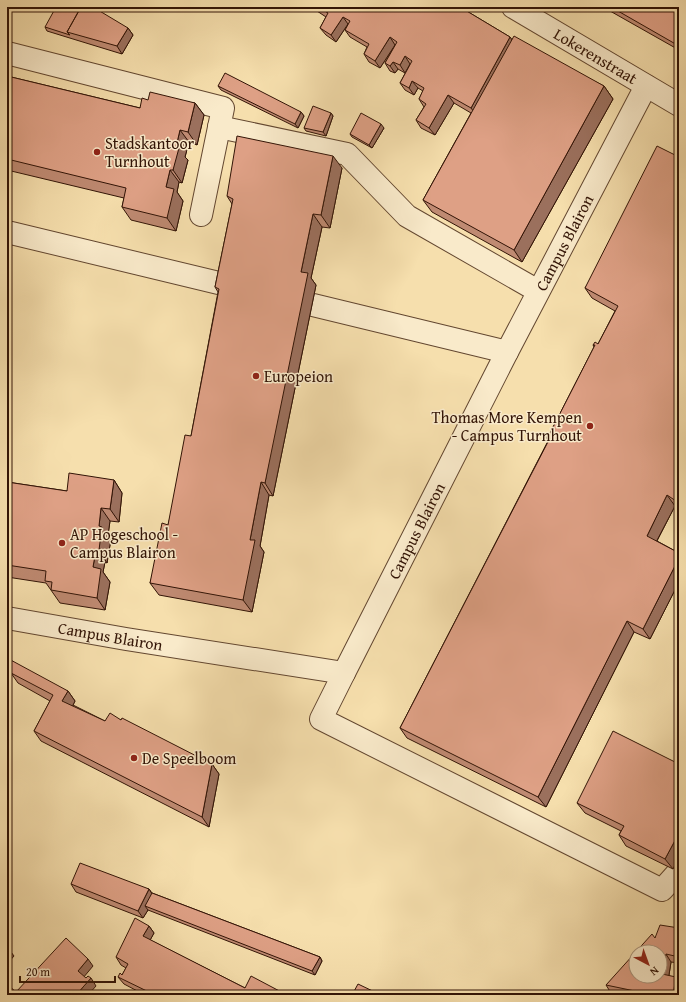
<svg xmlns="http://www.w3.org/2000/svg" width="686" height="1002" font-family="'Gentium Book Plus',serif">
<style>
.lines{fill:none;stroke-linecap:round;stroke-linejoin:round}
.minor-casing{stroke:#634730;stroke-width:24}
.minor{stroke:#f9eaca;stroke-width:22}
.wall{fill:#bf8a72;stroke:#321406}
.shaded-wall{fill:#9b705d;stroke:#321406}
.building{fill:#dea085;stroke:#321406;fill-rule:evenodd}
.poi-dot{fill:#8f2418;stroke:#f9eaca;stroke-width:1.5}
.labels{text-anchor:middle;stroke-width:3;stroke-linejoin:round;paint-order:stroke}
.street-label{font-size:16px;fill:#321406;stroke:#f9eaca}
.poi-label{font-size:16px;fill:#321406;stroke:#f9eaca;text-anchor:start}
</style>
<rect width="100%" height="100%" fill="#f6dfad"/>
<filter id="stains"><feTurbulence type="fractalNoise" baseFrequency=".005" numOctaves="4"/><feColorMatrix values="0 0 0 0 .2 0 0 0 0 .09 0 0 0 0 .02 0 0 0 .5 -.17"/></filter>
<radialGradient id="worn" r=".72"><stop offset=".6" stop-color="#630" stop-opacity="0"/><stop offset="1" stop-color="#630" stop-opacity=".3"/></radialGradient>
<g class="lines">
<defs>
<g id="minor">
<path id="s1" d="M513,7L679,105"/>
<path d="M7,53L223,108L201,215"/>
<path d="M219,127L347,154L407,216L538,291"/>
<path d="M7,232L227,285"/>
<path d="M313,305L507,352"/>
<path id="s2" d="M7,618L126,639L344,673L507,352L646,86"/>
<path d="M344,673L321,719L662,890L679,871"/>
</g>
</defs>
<use href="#minor" class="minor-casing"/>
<use href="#minor" class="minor"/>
</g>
<path class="wall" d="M311,7H460L510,37L512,40L604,86L613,99L522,262L432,212L423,200L471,113L454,103L435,135L421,128L416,120L424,107L419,99L423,91L418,88L414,95L405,90L400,83L410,64L405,73L398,69L395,73L390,71L385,63L395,45L380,68L369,62L364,54L367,47L350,37L345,30L348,24L336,42L326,35L320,28L326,17Z
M603,7H679V50Z
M45,27L128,28L133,35L122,54L73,39L47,31Z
M7,76L140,108L148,100L195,103L204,115L197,145L189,142L185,157L188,160L182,183L179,182L177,192L183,201L176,231L131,220L122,207L124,198L7,170Z
M218,86L301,112L304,116L298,128L221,90Z
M331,113L333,116L326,136L306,131L304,128Z
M384,128L372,148L352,137L350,134Z
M679,157V509L675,506L657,541L679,553V582L650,639L634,632L546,807L407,738L400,728L548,441L546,437L549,435L594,347L593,345L598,344L615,311L592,298L585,288Z
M342,168L330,228L322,227L311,278L316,285L273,496L269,495L260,546L264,552L252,612L159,595L150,583L168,525L191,436L218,292L215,287L232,204L227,196Z
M114,480L122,493L119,522L110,521L108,535L111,539L107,563L105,562L103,572L110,582L105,610L60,603L46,583L7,577V482L67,491Z
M11,673L68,691L75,701L73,705L105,721L121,720L212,764L219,774L209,827L41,741L34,731L50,701L18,683Z
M679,764V857L673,869L626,846L619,835L621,831L585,813L577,803Z
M71,884L149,889L152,893L320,957L322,961L315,975L148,910L143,918L76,892Z
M149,926L154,933L150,940L245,988L287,995H145L124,984L118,977L122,975L126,968L121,965L116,957Z
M679,928V963L671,962L669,975L679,995H622L611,993L606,985L655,938Z"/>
<path class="shaded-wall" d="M343,17L348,24L336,42L331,35Z
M128,28L133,35L122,54L117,46Z
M390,37L395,45L380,68L375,61Z
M510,37L515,44L477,116L471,108Z
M405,56L410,64L405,73L400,65Z
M393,62L398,69L395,73L390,66Z
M412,81L418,88L414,95L409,88Z
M604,86L613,99L522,262L514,250Z
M448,95L454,103L435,135L429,128Z
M195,103L204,115L197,145L188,132Z
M301,112L304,116L298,128L295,124Z
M331,113L333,116L326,136L323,132Z
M381,124L384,128L372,148L369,145Z
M180,130L189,142L185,157L188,160L182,183L173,170L176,147Z
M333,156L342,168L330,228L321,215Z
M170,170L179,182L177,192L183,201L176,231L167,218L166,187Z
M313,214L322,227L311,278L316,285L273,496L265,483L301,272Z
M114,480L122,493L119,522L110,509Z
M261,482L269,495L260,546L264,552L252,612L243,600L250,540Z
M667,495L675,506L654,546L647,536Z
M101,508L110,521L108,535L111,539L107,563L99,550V526Z
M96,550L105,562L103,572L110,582L105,610L97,598L93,567Z
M679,558V582L650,639L643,629Z
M627,621L634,632L546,807L538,797Z
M68,691L75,701L70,711L62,701Z
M212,764L219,774L209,827L202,817Z
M679,833V857L673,869L665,859Z
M149,889L154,897L145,906L148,910L143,918L138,911Z
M149,926L154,933L148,944L143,936Z
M11,952L14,956L7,964V957Z
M666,954L671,962L668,981L662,974Z
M320,957L322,961L315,975L312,971Z
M88,959L93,966L83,978L78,971Z
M676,977L679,981V995H673Z
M91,978L96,986L88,995H76Z"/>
<path class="building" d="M56,7H81L67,32L70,35L45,27Z
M81,7H93L128,28L117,46L67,32Z
M318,7H460L510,37L471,108L448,95L429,128L416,120L426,104L419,99L424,88L412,81L409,88L400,83L412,61L405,56L400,65L393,62L390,66L385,63L397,42L390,37L375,61L364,54L369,44L345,30L350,21L343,17L331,35L320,28L328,13Z
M611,7H679V46Z
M514,36L604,86L514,250L423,200Z
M225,73L301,112L295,124L218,86Z
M7,76L140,108L142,98L148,100L150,92L195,103L188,132L180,130L176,147L179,148L173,170H170L166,187L174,189L167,218L122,207L126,188L7,159Z
M313,106L331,113L323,132L304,128Z
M361,113L381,124L369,145L350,134Z
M237,136L333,156L321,215L313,214L301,272L308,273L265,483L261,482L250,540H255L243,600L150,583L162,523L168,525L185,435L191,436L219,289L215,287L233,199L227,196Z
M657,146L679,157V503L667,495L647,536L679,553V558L643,629L627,621L538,797L400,728L550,438L546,437L547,434L549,435L595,345H593L595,342L598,344L618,306L585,288Z
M69,473L114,480L110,509L101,508L99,526L102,527L99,550H96L93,567L101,569L97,598L51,590L52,582L45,581L46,571L7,565V482L67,491Z
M7,658L68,691L62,701L105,721L110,713L121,720L122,718L212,764L202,817L34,731L53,695L11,673L7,664Z
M613,731L679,764V833L665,859L619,835L624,826L577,803Z
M80,863L149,889L138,911L71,884Z
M152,893L320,957L312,971L145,906Z
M135,918L149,926L143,936L245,988L251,976L287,995H155L118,977L120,973L122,975L128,964L116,957Z
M660,925L679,928V957L666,954L662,974L676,977L673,995H654L606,985L652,934L655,938ZM636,952H660V976H636Z
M66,938L88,959L78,971L86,978L88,976L91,978L76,995H7V984L16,992Z
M7,948L11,952L7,957Z
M358,984L381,995H352Z"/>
<g class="poi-dot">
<circle cx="97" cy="152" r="4"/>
<circle cx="256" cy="376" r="4"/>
<circle cx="590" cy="426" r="4"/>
<circle cx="62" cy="543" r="4"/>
<circle cx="134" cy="758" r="4"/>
</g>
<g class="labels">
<g class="street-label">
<text dy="6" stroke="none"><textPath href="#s1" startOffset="96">Lokerenstraat</textPath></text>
<text dy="6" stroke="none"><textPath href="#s2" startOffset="825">Campus Blairon</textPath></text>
<text dy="6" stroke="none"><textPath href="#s2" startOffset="501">Campus Blairon</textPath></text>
<text dy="6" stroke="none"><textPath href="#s2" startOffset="105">Campus Blairon</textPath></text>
</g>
<g class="poi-label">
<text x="105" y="149">Stadskantoor<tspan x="105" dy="18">Turnhout</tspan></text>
<text x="264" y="382">Europeion</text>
<text x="582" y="423" text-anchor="end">Thomas More Kempen<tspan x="582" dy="18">- Campus Turnhout</tspan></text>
<text x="70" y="540">AP Hogeschool -<tspan x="70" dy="18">Campus Blairon</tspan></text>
<text x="142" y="764">De Speelboom</text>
</g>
</g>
<rect width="686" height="1002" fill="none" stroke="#f6dfad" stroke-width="24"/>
<rect x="8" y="8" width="670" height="986" fill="none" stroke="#321406" stroke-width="2"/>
<rect x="12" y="12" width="662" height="978" fill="none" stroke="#321406"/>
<g transform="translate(648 964) rotate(139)"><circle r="19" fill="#f9eaca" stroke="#a9947c"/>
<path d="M0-3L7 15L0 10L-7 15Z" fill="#8f2418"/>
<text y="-6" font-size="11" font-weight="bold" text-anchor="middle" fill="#321406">N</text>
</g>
<path d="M20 976v6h95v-6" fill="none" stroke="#321406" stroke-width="2"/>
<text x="26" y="976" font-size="12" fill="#321406" stroke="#f9eaca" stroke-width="3" paint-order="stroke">20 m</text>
<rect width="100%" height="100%" filter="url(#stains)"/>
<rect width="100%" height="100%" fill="url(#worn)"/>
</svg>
